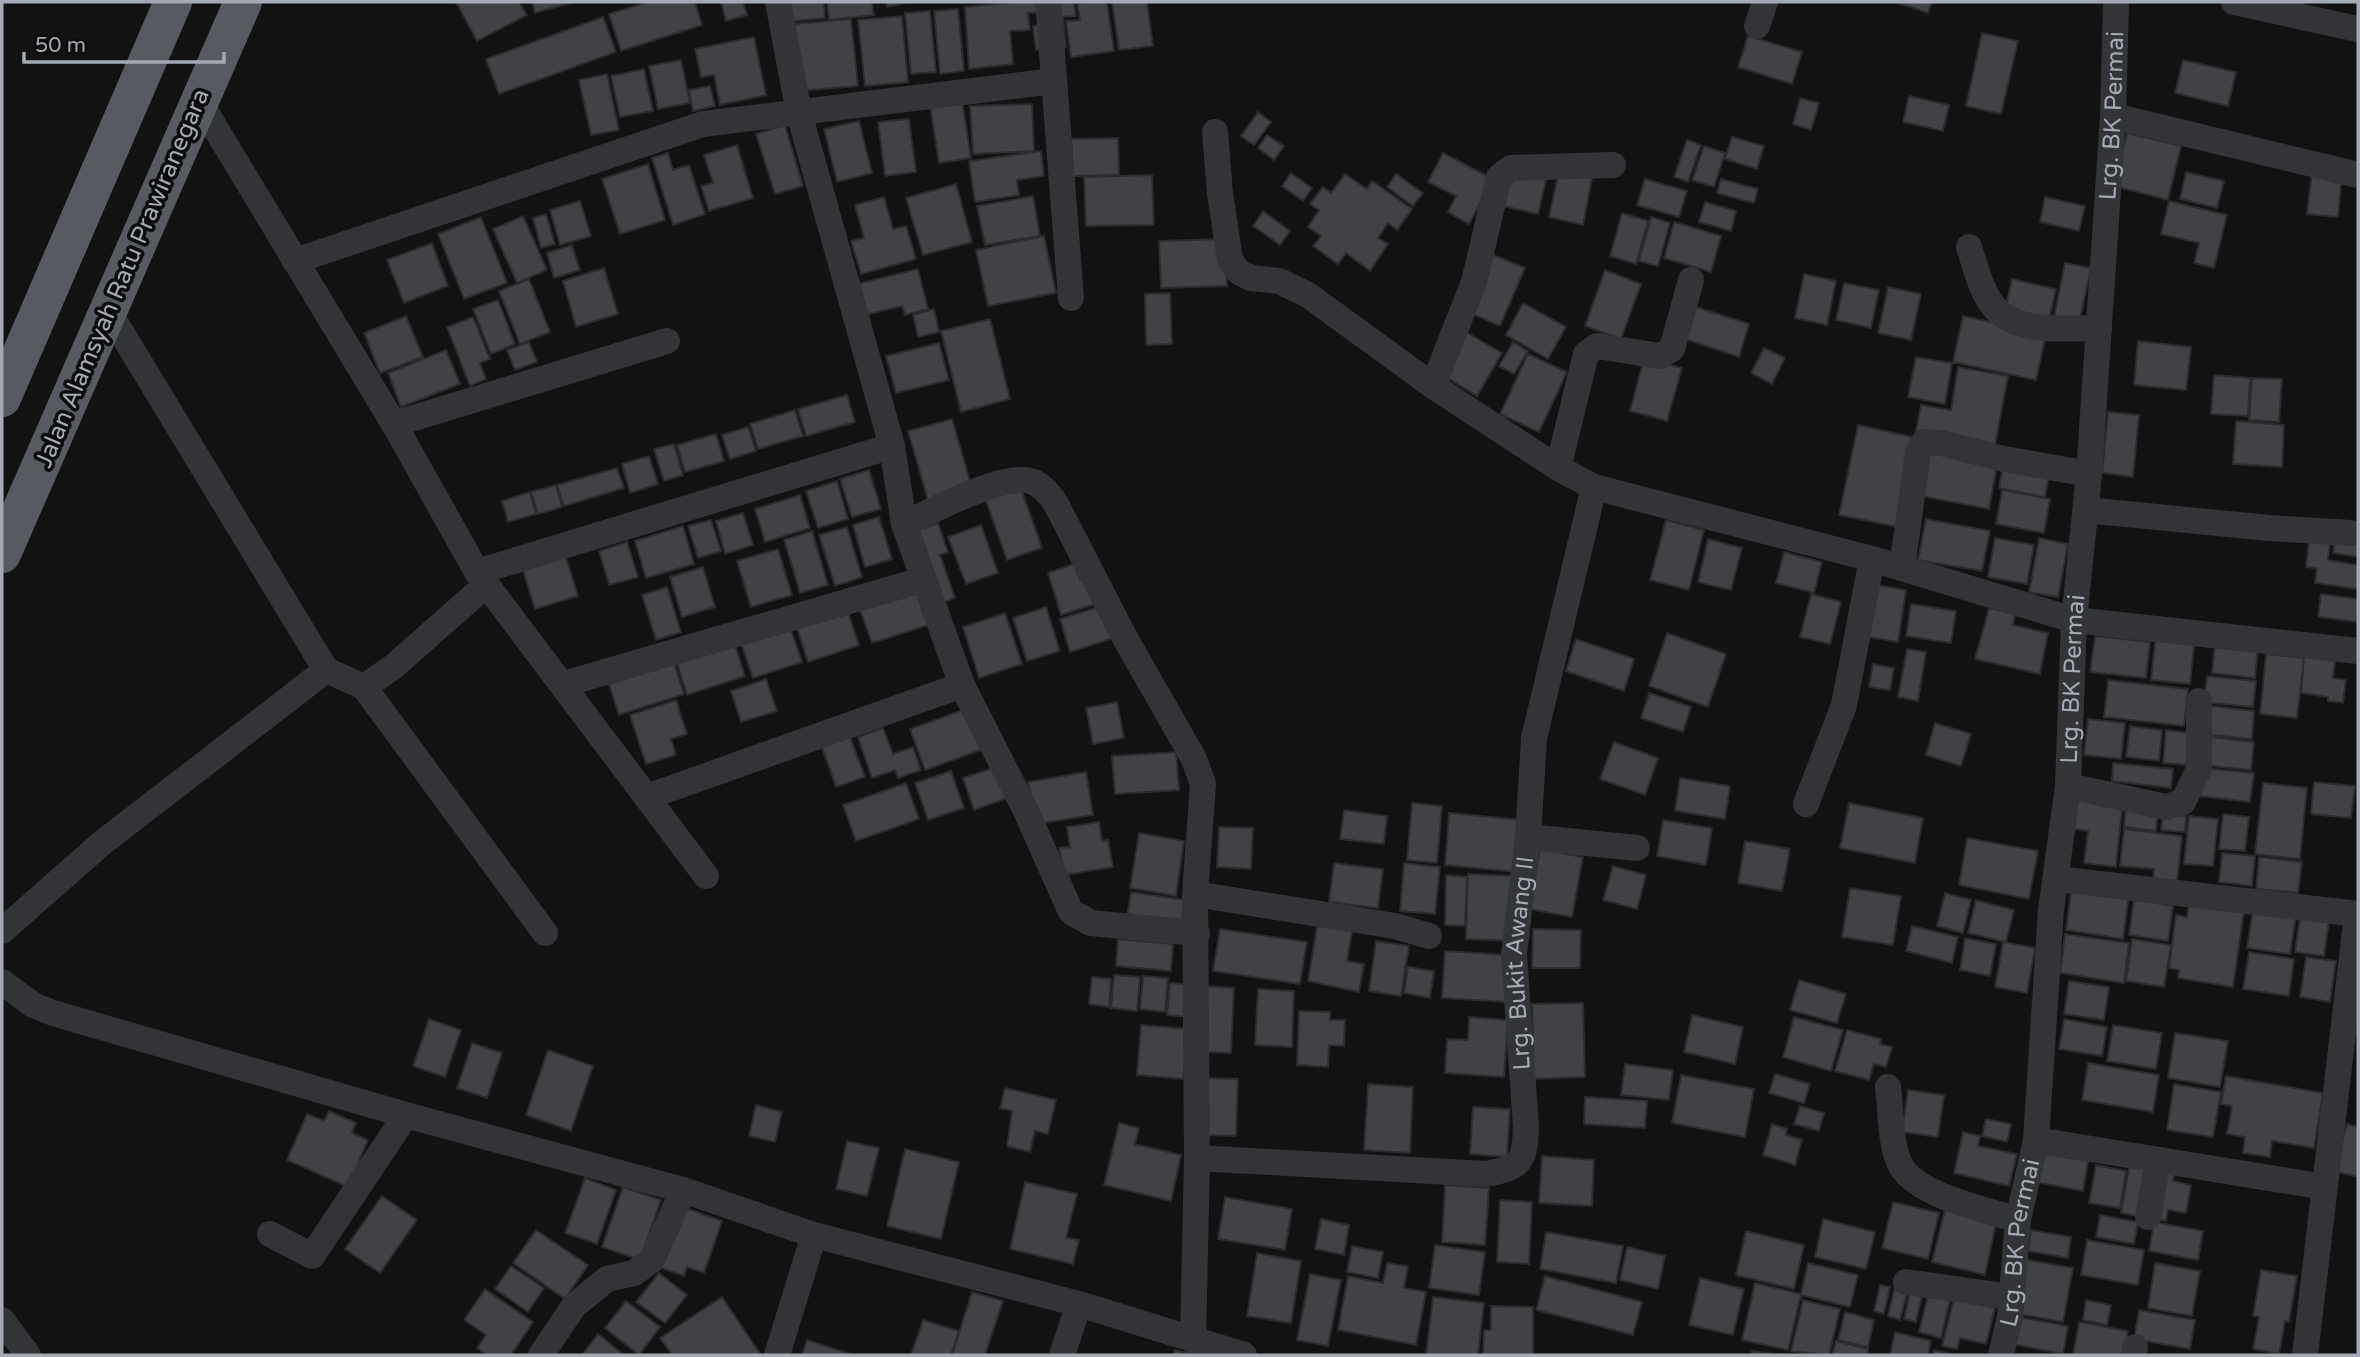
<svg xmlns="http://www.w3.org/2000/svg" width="2360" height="1357" font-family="'Varela Round',sans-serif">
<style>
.building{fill:#414246;stroke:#2c2c2f;stroke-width:2}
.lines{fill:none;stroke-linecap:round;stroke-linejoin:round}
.minor{stroke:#333438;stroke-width:26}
.trunk{stroke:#575a60;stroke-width:38}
.labels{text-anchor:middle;stroke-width:7;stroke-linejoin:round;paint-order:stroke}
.street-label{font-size:24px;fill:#a4a9b3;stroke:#0d0d0e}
</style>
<rect width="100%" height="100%" fill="#121213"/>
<path class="building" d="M456,2H519L527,15L477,41Z
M532,2H573L535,13Z
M648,2H695L702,25L621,51L609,14Z
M721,2H743L747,15L726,21Z
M783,2H824L825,18L785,22Z
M827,2H872L874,15L829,20Z
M886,2H909L887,7Z
M1016,2H1040L1041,12L1028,13L1030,30L1010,31L1013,64L969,69L965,7Z
M1051,2H1074L1076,16L1063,17L1066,47L1054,48Z
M1107,2L1114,51L1071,57L1066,21L1080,20L1077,3Z
M1112,2H1147L1153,46L1119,50Z
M1895,2H1932L1928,13Z
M958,9L964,71L940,74L934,11Z
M930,11L936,72L911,74L905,13Z
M902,16L908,82L865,86L858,20Z
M603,17L616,52L499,94L486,59Z
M851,19L858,86L798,91L783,25Z
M1042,25L1044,49L1036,50L1033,26Z
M1982,33L2018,41L2001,114L1966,106Z
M1748,36L1802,52L1792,84L1738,67Z
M754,37L766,95L720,105L714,75L701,77L695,49Z
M681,60L690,103L658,109L649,66Z
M2183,60L2236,72L2228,106L2175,93Z
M644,69L653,111L620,117L611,76Z
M607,74L619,130L591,135L579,80Z
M710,86L715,106L693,111L689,90Z
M1909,96L1949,105L1943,131L1903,122Z
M1800,98L1819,103L1811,130L1793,124Z
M962,100L971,158L939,163L930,105Z
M1032,104L1034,151L973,154L970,106Z
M1258,112L1271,122L1254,145L1241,136Z
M909,119L916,172L885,176L878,122Z
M859,121L872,173L837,182L824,129Z
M785,125L803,186L775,194L756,134Z
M2127,133L2181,146L2168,200L2114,186Z
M1267,135L1284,146L1274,160L1258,148Z
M1732,137L1764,146L1757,169L1725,159Z
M1118,138L1119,175L1073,176L1071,139Z
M1687,140L1701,145L1688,182L1674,177Z
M737,145L753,198L709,211L701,186L713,183L704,155Z
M1704,146L1725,153L1714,187L1692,180Z
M1041,151L1044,176L1017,180L1019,195L975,202L969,161Z
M668,153L673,170L689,165L705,214L673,225L652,158Z
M1443,153L1493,179L1469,224L1448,212L1456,196L1428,182Z
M648,164L665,220L620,234L602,179Z
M1559,171L1592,178L1583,225L1549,217Z
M2312,171L2342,174L2338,217L2307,214Z
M2186,172L2224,181L2217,208L2180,199Z
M1291,173L1312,188L1303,201L1282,186Z
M1509,173L1546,180L1538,214L1502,206Z
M1345,174L1367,189L1372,181L1412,209L1397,230L1388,223L1378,238L1388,244L1370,271L1346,253L1338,264L1313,246L1321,236L1308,227L1319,210L1310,204L1323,187L1331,193Z
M1396,174L1423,193L1413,206L1387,187Z
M1152,175L1154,225L1086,226L1084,177Z
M1645,179L1687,191L1679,217L1637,205Z
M1721,179L1758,189L1754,203L1717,193Z
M956,184L972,242L923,255L906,198Z
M1033,196L1040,236L985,245L977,206Z
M884,197L893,229L906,226L916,259L861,274L851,241L864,238L855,205Z
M2045,197L2085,206L2079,231L2040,222Z
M580,201L591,236L560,245L550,210Z
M2169,201L2227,215L2214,268L2194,263L2199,243L2161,234Z
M1705,202L1736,211L1731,231L1699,222Z
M1263,211L1290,231L1280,245L1253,226Z
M1622,213L1648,221L1636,264L1610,256Z
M546,214L555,244L541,248L533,218Z
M523,216L547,270L517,283L493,229Z
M481,217L507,283L464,299L438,234Z
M1651,217L1670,223L1658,266L1639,261Z
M1674,222L1721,236L1711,272L1664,258Z
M1044,236L1056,293L988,306L976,250Z
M1225,239L1227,286L1161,288L1159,241Z
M432,243L448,286L404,303L387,260Z
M572,245L580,270L554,278L547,253Z
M1491,254L1525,268L1500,326L1466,311Z
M2065,263L2091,268L2079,323L2054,317Z
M604,268L618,314L576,327L563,281Z
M918,269L928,309L905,315L902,306L865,315L857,284Z
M1605,270L1641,284L1621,339L1585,326Z
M1804,274L1836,281L1827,325L1795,318Z
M529,279L550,332L520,344L499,291Z
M2012,279L2056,289L2049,320L2005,310Z
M1844,283L1879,290L1871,328L1836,320Z
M1888,287L1921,294L1911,340L1878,333Z
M1170,293L1172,344L1146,345L1145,294Z
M498,300L515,344L491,354L473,309Z
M1523,303L1566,327L1548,359L1506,335Z
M1693,306L1749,324L1739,357L1682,338Z
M934,309L939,332L918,337L913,315Z
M406,316L423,357L380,373L364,333Z
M1963,316L2046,334L2036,380L1953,362Z
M473,317L490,359L480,363L486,379L470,386L447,327Z
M990,319L1010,399L961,412L941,331Z
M1466,332L1502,353L1477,396L1441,374Z
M2138,341L2191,347L2186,390L2134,385Z
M529,342L537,362L515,370L507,350Z
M1513,342L1528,351L1514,374L1499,366Z
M939,343L949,380L896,393L886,356Z
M1764,348L1785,358L1772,384L1751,373Z
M446,350L460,384L401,407L388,373Z
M1528,354L1567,372L1539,432L1500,414Z
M1916,357L1952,363L1945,404L1908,397Z
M1644,358L1682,368L1667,421L1630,411Z
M1958,367L2008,376L1995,446L1916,431L1921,405L1951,410Z
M2214,375L2250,378L2248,416L2211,414Z
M2252,378L2282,379L2279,422L2249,420Z
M847,395L855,422L806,436L798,409Z
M795,410L803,436L758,449L750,424Z
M2108,412L2139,415L2133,477L2102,473Z
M952,419L972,488L928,500L908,431Z
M2236,421L2284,425L2282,467L2233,464Z
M1858,425L1917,438L1898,527L1839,515Z
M748,427L756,451L730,459L722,435Z
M716,434L724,461L685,472L677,445Z
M674,444L683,475L664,481L654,449Z
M1930,447L1998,460L1989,509L1921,496Z
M649,456L658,484L630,493L622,464Z
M2004,461L2050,469L2045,497L1999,488Z
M617,468L624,488L564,506L557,485Z
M869,470L881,509L852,517L840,479Z
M837,481L848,519L818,528L806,491Z
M556,485L562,507L538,514L531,492Z
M1020,486L1042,548L1007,560L985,498Z
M2002,490L2050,499L2044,533L1996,524Z
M530,492L536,514L508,522L502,501Z
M800,495L810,528L765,542L755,509Z
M743,513L753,545L725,554L716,521Z
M879,517L892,559L865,567L853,525Z
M1926,519L1990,531L1982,571L1918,560Z
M711,520L721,551L698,558L688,526Z
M1666,520L1704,530L1689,590L1650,580Z
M938,523L948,552L940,555L955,598L936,605L911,533Z
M981,525L998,573L966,584L948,537Z
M683,526L694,564L646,578L635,541Z
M847,527L862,577L835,586L819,535Z
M812,531L828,585L800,593L784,540Z
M2310,531L2331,534L2328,560L2358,565V589L2315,583L2317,568L2306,567Z
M2336,535L2358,538V557L2333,553Z
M1995,538L2034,545L2027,584L1988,577Z
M2039,538L2068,544L2058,597L2029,592Z
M1708,539L1742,548L1731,590L1698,582Z
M627,542L638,577L609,585L599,551Z
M778,549L792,595L751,607L737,561Z
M564,551L578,596L535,609L521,564Z
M1784,552L1822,562L1814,593L1776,583Z
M1074,564L1080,580L1089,577L1098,603L1061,615L1048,573Z
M703,567L715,607L682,617L670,577Z
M1876,585L1906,590L1898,642L1868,637Z
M667,587L681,632L656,640L642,595Z
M916,592L928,625L872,643L860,610Z
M1811,594L1841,602L1830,644L1800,637Z
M2321,594L2358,599V622L2318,617Z
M1911,604L1956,611L1951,643L1906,636Z
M1102,606L1113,638L1070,652L1060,619Z
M1046,607L1060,651L1027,661L1013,618Z
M1989,608L2015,614L2013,625L2048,633L2040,674L1975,659Z
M847,609L859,645L808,662L796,625Z
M1005,613L1022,664L979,678L963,627Z
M790,627L802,662L753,678L741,643Z
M1667,633L1726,654L1708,707L1649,686Z
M2156,634L2195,638L2190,684L2151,680Z
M2095,636L2150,642L2146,678L2090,672Z
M1576,639L1634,659L1624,691L1566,671Z
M2215,642L2258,647L2255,678L2212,673Z
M735,645L745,676L687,695L677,663Z
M1907,649L1926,652L1918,701L1898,697Z
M2266,654L2304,658L2297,718L2260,714Z
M2304,657L2335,660L2333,678L2346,680L2343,703L2328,701V697L2301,693Z
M674,663L684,694L619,715L609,684Z
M1873,664L1894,668L1890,690L1869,687Z
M2207,676L2256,681L2253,707L2204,702Z
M766,679L777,711L741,722L731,691Z
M2108,680L2188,689L2184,726L2104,717Z
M1649,693L1691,707L1683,732L1641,718Z
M676,700L687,734L671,739L676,755L646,764L630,715Z
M1117,702L1124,738L1093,744L1086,708Z
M2203,705L2254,711L2252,739L2200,734Z
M966,709L981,750L925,770L910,729Z
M2088,719L2125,723L2121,759L2084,755Z
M1935,723L1971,734L1961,766L1926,755Z
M2130,726L2162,730L2159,761L2126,757Z
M883,728L893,754L913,747L921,770L898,778L895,770L872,778L858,737Z
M2166,730L2190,733L2187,765L2163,763Z
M2204,736L2254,742L2251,770L2201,765Z
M850,737L865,777L836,787L822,747Z
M1614,742L1658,758L1645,795L1600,779Z
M1176,752L1179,790L1115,794L1112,756Z
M2113,763L2173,769L2171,788L2112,781Z
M996,767L1008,798L974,810L963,778Z
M2202,768L2254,773L2250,802L2199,796Z
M951,771L964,808L928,820L915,783Z
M1086,772L1093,815L1036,824L1028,782Z
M1680,778L1730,786L1725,819L1675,811Z
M2314,782L2355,786L2351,818L2311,814Z
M906,783L919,819L856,841L843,805Z
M2263,783L2307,788L2300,859L2255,854Z
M2078,794L2123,799L2116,867L2084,863L2088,831L2074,829Z
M1412,803L1442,806L1437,863L1407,860Z
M1849,803L1923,818L1915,863L1840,848Z
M2126,806L2158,810L2156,831L2124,827Z
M1344,810L1387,816L1384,844L1340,839Z
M1449,813L1521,820L1516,872L1445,865Z
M2163,813L2186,816L2185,832L2161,830Z
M2223,814L2249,817L2245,851L2219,849Z
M2189,816L2218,819L2213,866L2184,864Z
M1663,820L1712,828L1706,865L1657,856Z
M1099,822L1102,841L1108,840L1113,867L1064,875L1059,848L1070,847L1067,827Z
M1219,827L1253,828L1251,869L1217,867Z
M2124,829L2182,836L2177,882L2153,879L2154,869L2120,866Z
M1139,833L1184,841L1176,896L1130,888Z
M1967,838L2038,851L2029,899L1959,885Z
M1745,841L1790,849L1782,891L1738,883Z
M1540,849L1583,857L1572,917L1529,909Z
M2222,853L2255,856L2252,886L2219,882Z
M2259,857L2302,862L2298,893L2256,889Z
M1334,863L1383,869L1378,908L1329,902Z
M1404,863L1440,867L1435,914L1400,911Z
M1613,866L1646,875L1637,909L1603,900Z
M1468,874L1516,876L1514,941L1466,939Z
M1446,875L1467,877L1465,926L1445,925Z
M2072,886L2129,895L2123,939L2066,930Z
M1850,888L1901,896L1893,945L1842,937Z
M1131,892L1185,900L1181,926L1127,917Z
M1945,893L1971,900L1963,933L1937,926Z
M2134,899L2173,906L2168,941L2129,935Z
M1976,900L2014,910L2006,942L1968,933Z
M2189,903L2244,911L2233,987L2178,978L2179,970L2169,968L2176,915L2187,917Z
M2253,909L2296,916L2290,954L2247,948Z
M2300,917L2329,921L2324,956L2295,952Z
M1317,926L1352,931L1347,961L1364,964L1359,992L1308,981Z
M1912,926L1958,937L1952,963L1906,951Z
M1220,929L1307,942L1300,984L1213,971Z
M1533,929L1581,930L1580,968H1532Z
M2065,934L2129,943L2124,983L2060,973Z
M1965,938L1996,944L1990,976L1960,970Z
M1118,939L1173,944L1171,971L1116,966Z
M2132,939L2171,945L2164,987L2126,981Z
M1376,941L1409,946L1401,996L1369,991Z
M2003,942L2035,948L2027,993L1995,987Z
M1445,951L1508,955L1506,1002L1442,998Z
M2249,952L2294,959L2289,996L2243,989Z
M2306,957L2336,961L2330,1002L2300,997Z
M1408,967L1434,971L1430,998L1404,993Z
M1114,975L1140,977L1137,1011L1111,1008Z
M1143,976L1168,978L1165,1012L1140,1009Z
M1092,977L1111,979L1109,1007L1089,1004Z
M1799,980L1846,994L1837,1023L1790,1010Z
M2069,981L2109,987L2104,1020L2064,1014Z
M1170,983L1191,985L1188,1017L1167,1015Z
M1205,986L1234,988L1231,1053L1202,1052Z
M1258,989L1294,991L1292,1047L1255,1045Z
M1583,1003L1585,1077L1534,1079L1532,1004Z
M1299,1011L1330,1012V1020H1345L1344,1046L1329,1045L1328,1067L1297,1065Z
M1692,1015L1743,1027L1735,1064L1684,1052Z
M1469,1017L1508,1020L1504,1077L1445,1073L1447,1039L1468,1040Z
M1794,1017L1843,1030L1831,1071L1783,1057Z
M429,1019L461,1030L445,1077L413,1066Z
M2064,1019L2107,1027L2102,1056L2059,1049Z
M1141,1025L1188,1029L1183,1079L1137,1075Z
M2113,1025L2162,1033L2156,1069L2107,1061Z
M1847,1030L1881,1039L1880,1044L1892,1047L1886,1067L1874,1064L1869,1080L1835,1071Z
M2175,1033L2228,1041L2220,1087L2168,1078Z
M472,1043L502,1053L487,1098L457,1088Z
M548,1050L593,1066L571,1131L526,1115Z
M2088,1063L2159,1075L2153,1112L2082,1100Z
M1625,1064L1673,1070L1669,1100L1621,1095Z
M1775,1074L1810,1084L1804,1103L1769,1093Z
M1681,1075L1754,1089L1745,1137L1672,1123Z
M2226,1076L2323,1093L2314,1148L2272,1141L2270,1157L2243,1153L2245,1137L2227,1134L2232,1106L2221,1104Z
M1206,1078L1238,1079L1236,1136L1204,1135Z
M1368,1084L1413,1087L1410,1153L1364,1150Z
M2174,1084L2221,1092L2213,1137L2167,1130Z
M1005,1088L1056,1100L1048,1134L1035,1131L1030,1152L1007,1146L1012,1111L1000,1108Z
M1908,1090L1944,1095L1938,1137L1902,1132Z
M1585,1097L1647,1101L1645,1128L1584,1124Z
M756,1105L782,1112L775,1142L749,1136Z
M1800,1106L1824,1113L1819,1131L1794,1124Z
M1473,1107L1510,1109L1507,1157L1470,1154Z
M329,1111L356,1123L352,1133L368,1140L348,1187L287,1160L307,1114L324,1121Z
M1986,1119L2011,1124L2007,1142L1982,1136Z
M1119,1123L1139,1128L1135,1144L1181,1155L1171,1201L1104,1185Z
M1772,1124L1787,1129L1786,1135L1802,1140L1795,1165L1763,1155Z
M2347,1124L2358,1127V1177L2334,1171Z
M1963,1132L1980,1136L1978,1146L2017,1154L2009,1186L1954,1173Z
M847,1141L879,1148L867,1196L836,1189Z
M905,1149L959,1162L941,1239L887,1226Z
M2041,1153L2088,1161L2083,1191L2036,1182Z
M1542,1156L1594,1160L1592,1206L1539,1203Z
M2130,1163L2152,1167L2143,1217L2121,1213Z
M2096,1165L2126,1171L2120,1208L2089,1203Z
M2160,1169L2175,1172L2173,1181L2191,1185L2186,1213L2168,1210L2166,1221L2151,1218Z
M585,1178L616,1190L597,1244L565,1233Z
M1025,1182L1077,1194L1066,1238L1079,1240L1073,1264L1010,1249Z
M1445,1185L1489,1188L1485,1245L1442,1242Z
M623,1187L661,1200L640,1260L602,1247Z
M382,1196L417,1220L380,1273L345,1249Z
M1225,1197L1292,1209L1285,1250L1218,1239Z
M1500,1200L1532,1202L1529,1264L1497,1262Z
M1893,1202L1939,1213L1928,1259L1882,1248Z
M680,1206L722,1221L704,1273L687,1267L684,1276L659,1267Z
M1945,1210L1996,1223L1985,1275L1932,1262Z
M2100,1215L2138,1222L2134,1244L2096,1237Z
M1321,1219L1349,1225L1344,1255L1315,1249Z
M1823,1219L1875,1232L1866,1269L1815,1257Z
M2154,1222L2203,1231L2198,1260L2149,1251Z
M536,1230L588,1265L565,1299L513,1263Z
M2031,1230L2071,1237L2068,1258L2028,1251Z
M1746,1231L1804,1245L1794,1289L1736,1275Z
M1546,1232L1623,1246L1616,1283L1540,1269Z
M2087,1240L2144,1250L2138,1285L2081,1275Z
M1435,1245L1485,1252L1479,1295L1429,1288Z
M1352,1246L1383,1252L1378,1278L1347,1272Z
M1627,1247L1665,1256L1658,1289L1620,1280Z
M1257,1253L1301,1261L1291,1323L1247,1316Z
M2023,1259L2073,1268L2063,1322L2014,1313Z
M1387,1263L1408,1266L1404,1288L1426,1292L1416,1345L1338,1330L1348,1276L1383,1283Z
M1808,1263L1858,1275L1850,1307L1801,1295L1788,1350L1742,1340L1755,1283L1801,1294Z
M2155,1263L2200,1271L2192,1316L2148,1308Z
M511,1266L544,1288L528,1312L495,1289Z
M2261,1270L2297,1276L2289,1322L2285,1321L2279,1354L2253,1349L2259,1317L2253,1316Z
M659,1273L687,1295L665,1323L636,1302Z
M1310,1274L1341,1280L1328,1346L1297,1340Z
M1545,1276L1642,1302L1633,1335L1536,1310Z
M1700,1278L1744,1289L1733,1335L1689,1325Z
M1880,1285L1890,1287L1884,1314L1874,1311Z
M1895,1286L1908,1289L1900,1320L1888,1316Z
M1911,1288L1923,1291L1916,1322L1904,1319Z
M485,1289L533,1322L511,1355H487L477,1348L486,1335L464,1320Z
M1929,1291L1951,1296L1941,1338L1919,1332Z
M972,1292L1003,1301L985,1355H952Z
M722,1297L761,1355H672L660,1338Z
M1433,1297L1484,1303L1478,1355H1426Z
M1954,1298L1995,1308L1986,1344L1960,1338L1957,1349L1942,1346Z
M1803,1300L1840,1309L1829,1355L1791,1351Z
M2086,1300L2111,1305L2107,1325L2083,1320Z
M626,1301L660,1327L639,1355L605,1328Z
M1491,1306L1533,1307V1355H1483L1484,1330H1491Z
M2139,1310L2195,1320L2190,1349L2134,1339Z
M1845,1312L1874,1320L1868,1347L1838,1340Z
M2012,1316L2068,1326L2063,1354L2007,1343Z
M923,1320L959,1331L951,1355H911Z
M2079,1322L2128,1331L2124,1355H2073Z
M1895,1332L1931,1341L1928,1355H1890Z
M598,1334L624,1355H582Z
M807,1340L850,1354L849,1355H802Z
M1836,1341L1868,1349L1867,1355H1832Z
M1175,1350L1193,1355H1173Z
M1934,1350L1956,1355H1933Z
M1752,1351L1783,1355H1751Z"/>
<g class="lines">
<g class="minor">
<path d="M1048,2L1071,298"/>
<path d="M2234,2L2358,29"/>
<path d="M1757,26L1765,2"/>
<path d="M199,101L394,424L477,572L706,876"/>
<path d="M2113,116L2358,175"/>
<path d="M1215,132L1220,193L1230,260L1239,272L1251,278L1279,281L1308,295L1433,386L1558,468L1594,487L1872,559L2074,620L2358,651"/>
<path d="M1969,247C1975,265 1980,288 1991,303C2012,335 2066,328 2099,328"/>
<path d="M295,261L703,124L1054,81"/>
<path d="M109,312L326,670"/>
<path d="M1433,386L1474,282L1499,177L1511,168L1613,165"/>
<path d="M394,424L667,341"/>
<path d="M892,446L904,524L962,685L1025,809L1071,912L1091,923L1197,933"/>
<path d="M1558,468L1586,354L1597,346L1660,356L1672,349L1691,280"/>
<path d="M2086,510L2269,528L2351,533"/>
<path d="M904,524C933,511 1001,473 1031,481C1042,485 1048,493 1055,502L1126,640L1194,759L1203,784L1195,894L1197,1158L1193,1341"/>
<path d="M1902,568L1918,452L1924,442L1941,443L2004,459L2089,474"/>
<path d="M477,572L892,446L799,113L778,2"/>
<path d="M564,684L922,580"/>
<path d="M364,687L545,933"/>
<path d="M2068,786L2166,807L2183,802L2199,769V701"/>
<path d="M647,797L962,685"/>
<path d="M1806,804L1844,705L1872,559"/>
<path d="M1528,837L1637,848"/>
<path d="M2057,879L2358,914"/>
<path d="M1195,894L1395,926L1429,936"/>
<path d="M2,931L102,843L326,670L364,687L393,667L486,585"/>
<path d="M2,982L33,1005L53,1013L406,1115L683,1190L814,1235L1079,1304L1244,1355"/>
<path d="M1888,1087C1891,1110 1890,1141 1899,1162C1913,1196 1986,1209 2018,1220"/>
<path d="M2036,1140L2325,1187"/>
<path id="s1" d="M1197,1158L1486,1174C1521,1168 1525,1161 1526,1127L1514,954L1528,837L1534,738L1594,487"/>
<path d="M2148,1217L2158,1160"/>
<path d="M270,1234L312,1256L406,1115"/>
<path d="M1906,1282L2011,1297"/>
<path d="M2,1320L28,1355"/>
<path d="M541,1355L574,1306L607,1279L634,1273L652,1260L683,1190"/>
<path d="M777,1355L814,1235"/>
<path d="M1062,1355L1079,1304"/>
<path id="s2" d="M2001,1355L2010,1317L2018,1220L2036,1140L2051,910L2068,786L2074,620L2089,474L2113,116L2116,2"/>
<path d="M2134,1355L2135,1347"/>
<path d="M2305,1355L2357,914"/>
</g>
<path class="trunk" d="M2,398L173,2
M2,554L243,2"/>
</g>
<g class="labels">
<g class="street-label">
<text dy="8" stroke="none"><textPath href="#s2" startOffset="1246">Lrg. BK Permai</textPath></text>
<text transform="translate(122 278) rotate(-67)" y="8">Jalan Alamsyah Ratu Prawiranegara</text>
<text dy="8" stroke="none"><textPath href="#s2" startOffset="681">Lrg. BK Permai</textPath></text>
<text dy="8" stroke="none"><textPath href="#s1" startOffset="525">Lrg. Bukit Awang II</textPath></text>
<text dy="8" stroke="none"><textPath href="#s2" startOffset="114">Lrg. BK Permai</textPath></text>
</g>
</g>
<rect width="2360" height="1357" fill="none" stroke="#a4a9b3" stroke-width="7"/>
<path d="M24 52v10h200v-10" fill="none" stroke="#a4a9b3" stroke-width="3.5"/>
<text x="35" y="52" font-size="21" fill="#a4a9b3" stroke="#0d0d0e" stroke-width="5" paint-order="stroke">50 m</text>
</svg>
